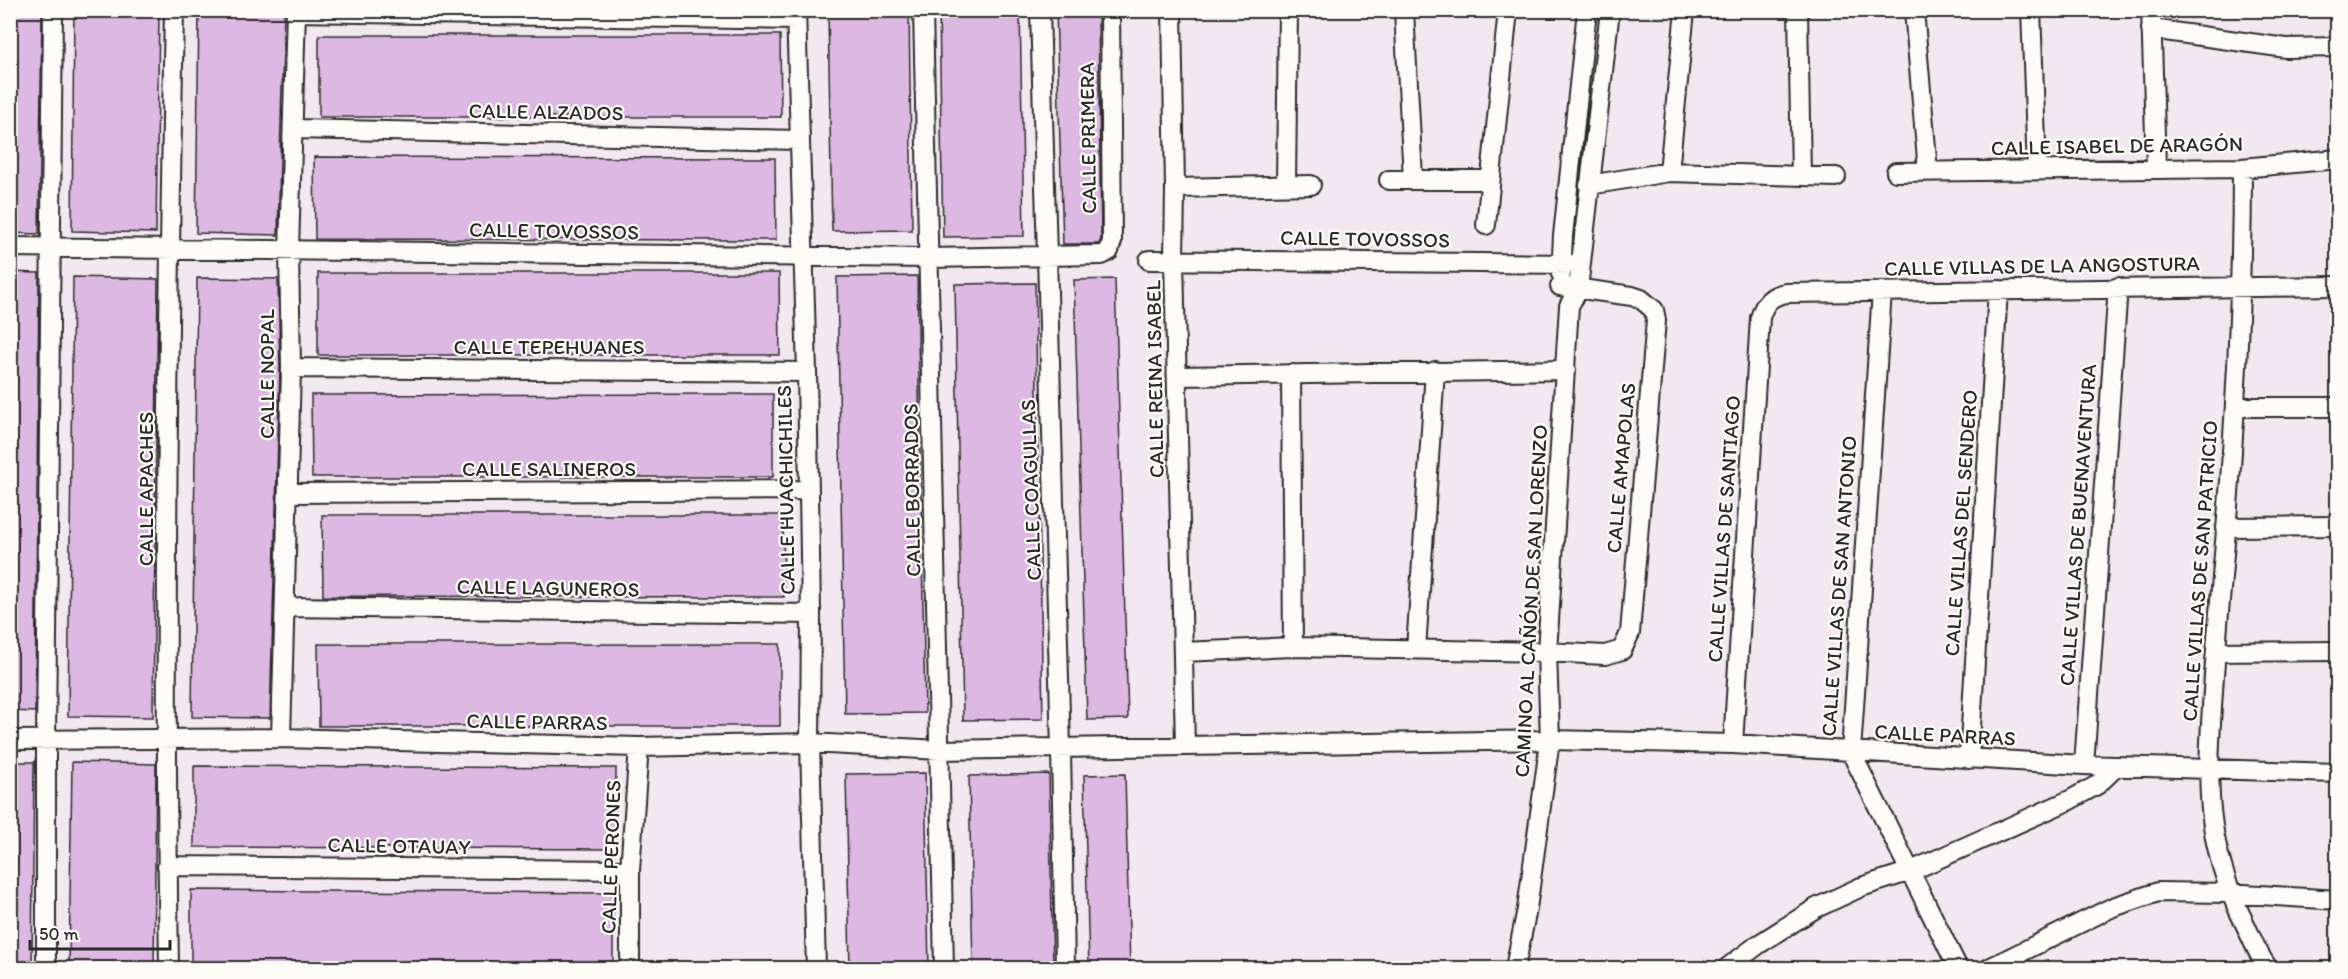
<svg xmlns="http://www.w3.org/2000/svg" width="2348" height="979" font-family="Itim,sans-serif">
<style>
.building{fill:#dcb8e2;stroke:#2b2b2b;stroke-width:1.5}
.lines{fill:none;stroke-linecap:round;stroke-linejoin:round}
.minor-casing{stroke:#2b2b2b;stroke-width:22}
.minor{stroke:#fdfcf7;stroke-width:18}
.labels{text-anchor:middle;stroke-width:4.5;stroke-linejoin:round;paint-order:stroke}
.street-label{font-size:21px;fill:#2b2b2b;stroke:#fdfcf7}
</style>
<rect width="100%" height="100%" fill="#f3e8f1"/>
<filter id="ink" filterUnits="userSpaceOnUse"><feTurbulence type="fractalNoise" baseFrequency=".0167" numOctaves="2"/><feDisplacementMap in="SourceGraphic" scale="12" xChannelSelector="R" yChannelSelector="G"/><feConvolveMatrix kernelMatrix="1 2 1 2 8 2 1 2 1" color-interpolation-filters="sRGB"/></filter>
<g filter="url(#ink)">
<path class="building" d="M10,10H42L39,234L10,233Z
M74,10H159L156,233L72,231Z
M199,10H284L278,235L196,233Z
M828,10H909L912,230L832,231Z
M939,10H1020L1024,236L943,237Z
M1056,10H1098L1101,239L1099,244H1063Z
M319,35H780L781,117H319Z
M314,157L775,158L776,240L315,239Z
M10,272L39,273L35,712L10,711Z
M318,273H779L780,355H318Z
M917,276L925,713L845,714L837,277Z
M73,277L158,279L153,717L68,716Z
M197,278L278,279L280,368L270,718L192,717Z
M1115,279L1128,719L1087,720L1074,280Z
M1035,283L1043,719L963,720L955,284Z
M773,394V477H312L311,395Z
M322,515H783L784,597L323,596Z
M318,644H780V726H319Z
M10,762H34L32,969H10Z
M72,762L156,764L154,969H69Z
M194,766L616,768L615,849L194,847Z
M925,773L929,969H850L846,774Z
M1049,774L1053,969H973L969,776Z
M1125,774L1130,969H1089L1084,775Z
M191,890L613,893V969H191Z"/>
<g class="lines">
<defs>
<path id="minor" d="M796,10L807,372L811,614L810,743L816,968
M923,10L944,968
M1040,10L1061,749L1065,968
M1172,10L1175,188L1174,259L1185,746
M1404,10L1413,179
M1798,10L1801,176
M1914,10L1928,171
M2031,10L2037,169
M2151,10L2156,167
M296,12L796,20
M2151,29L2286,48L2338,47
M293,129L799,140
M2242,168C2242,268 2238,367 2231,467C2226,537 2219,606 2214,676C2208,771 2200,835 2245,924C2252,939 2258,955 2268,968
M1669,172L1685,10
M1896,172L2242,168L2338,159
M1389,180H1489
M1286,184L1288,10
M1589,185L1669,172L1836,177
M1175,188L1311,185
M1486,225L1508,10
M10,247L929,258L1102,255L1109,251L1112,241L1110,10
M1149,260L1579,264
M1561,274L1563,236L1587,10
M1882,291L1851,752L1958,968
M291,368L807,372
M1291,374L1293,647
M1178,376L1566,370
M2235,407H2338
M288,493L809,490
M2226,527L2338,526
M285,607L811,614
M1416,649L1435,371
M1183,652L1293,647L1547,652L1605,655L1622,650L1630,633L1656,320L1654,310L1641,299L1632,296L1560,286
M2216,652L2338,651
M281,738L291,368L289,250L296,10
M10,740L281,738L639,747L810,743L940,750L1550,740L1733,744L2084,765L2338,773
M1733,744L1760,318C1764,303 1771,295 1787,293L2338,286
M1969,759L1998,290
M2084,765L2118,287
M167,866L630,870
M46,968V740L53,10
M169,968C164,649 168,330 174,10
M630,968V870L639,747
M1515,968L1527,909L1550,740L1547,652L1569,306L1578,289L1610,10
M1727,968L1759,944L1816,908L1861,887L1911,871L2070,800L2097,785L2117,766
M1989,968L2113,907L2158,892L2229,893L2338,900"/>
</defs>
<use href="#minor" class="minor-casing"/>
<use href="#minor" class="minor"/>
</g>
</g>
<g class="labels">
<g class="street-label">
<text transform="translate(546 112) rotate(1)" y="7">CALLE ALZADOS</text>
<text transform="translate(1088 138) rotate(-91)" y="7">CALLE PRIMERA</text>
<text transform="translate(2117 146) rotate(-1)" y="7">CALLE ISABEL DE ARAGÓN</text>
<text transform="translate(554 231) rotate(1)" y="7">CALLE TOVOSSOS</text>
<text transform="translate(1365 239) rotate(1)" y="7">CALLE TOVOSSOS</text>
<text transform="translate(2042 266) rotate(-1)" y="7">CALLE VILLAS DE LA ANGOSTURA</text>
<text x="549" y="354">CALLE TEPEHUANES</text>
<text transform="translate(267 374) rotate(-90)" y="7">CALLE NOPAL</text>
<text transform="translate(1155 379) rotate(-91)" y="7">CALLE REINA ISABEL</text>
<text transform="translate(1621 468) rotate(-85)" y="7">CALLE AMAPOLAS</text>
<text x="549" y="476">CALLE SALINEROS</text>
<text transform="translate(146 489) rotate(-90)" y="7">CALLE APACHES</text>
<text transform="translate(786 490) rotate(-91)" y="7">CALLE HUACHICHILES</text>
<text transform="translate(912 490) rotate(-91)" y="7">CALLE BORRADOS</text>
<text transform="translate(1031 490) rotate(-92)" y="7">CALLE COAGULLAS</text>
<text transform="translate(1961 523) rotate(-86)" y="7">CALLE VILLAS DEL SENDERO</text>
<text transform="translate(2078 525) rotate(-86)" y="7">CALLE VILLAS DE BUENAVENTURA</text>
<text transform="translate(1724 529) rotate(-86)" y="7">CALLE VILLAS DE SANTIAGO</text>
<text transform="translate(2200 571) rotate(-86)" y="7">CALLE VILLAS DE SAN PATRICIO</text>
<text transform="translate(1839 586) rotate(-86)" y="7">CALLE VILLAS DE SAN ANTONIO</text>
<text transform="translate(548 588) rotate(1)" y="7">CALLE LAGUNEROS</text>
<text transform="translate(1531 601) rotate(-87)" y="7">CAMINO AL CAÑÓN DE SAN LORENZO</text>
<text transform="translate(537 722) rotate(1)" y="7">CALLE PARRAS</text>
<text transform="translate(1945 735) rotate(3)" y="7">CALLE PARRAS</text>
<text transform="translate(399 846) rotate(1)" y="7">CALLE OTAUAY</text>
<text transform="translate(611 857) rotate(-88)" y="7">CALLE PERONES</text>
</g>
</g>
<rect width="2348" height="979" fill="none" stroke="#fdfcf7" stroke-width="36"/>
<rect x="18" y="18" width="2312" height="943" fill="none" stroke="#2b2b2b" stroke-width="2" filter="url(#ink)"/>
<path d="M30 940v9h140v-9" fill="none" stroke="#2b2b2b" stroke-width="3"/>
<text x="39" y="940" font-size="18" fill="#2b2b2b" stroke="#fdfcf7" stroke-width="4.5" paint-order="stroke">50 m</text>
</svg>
